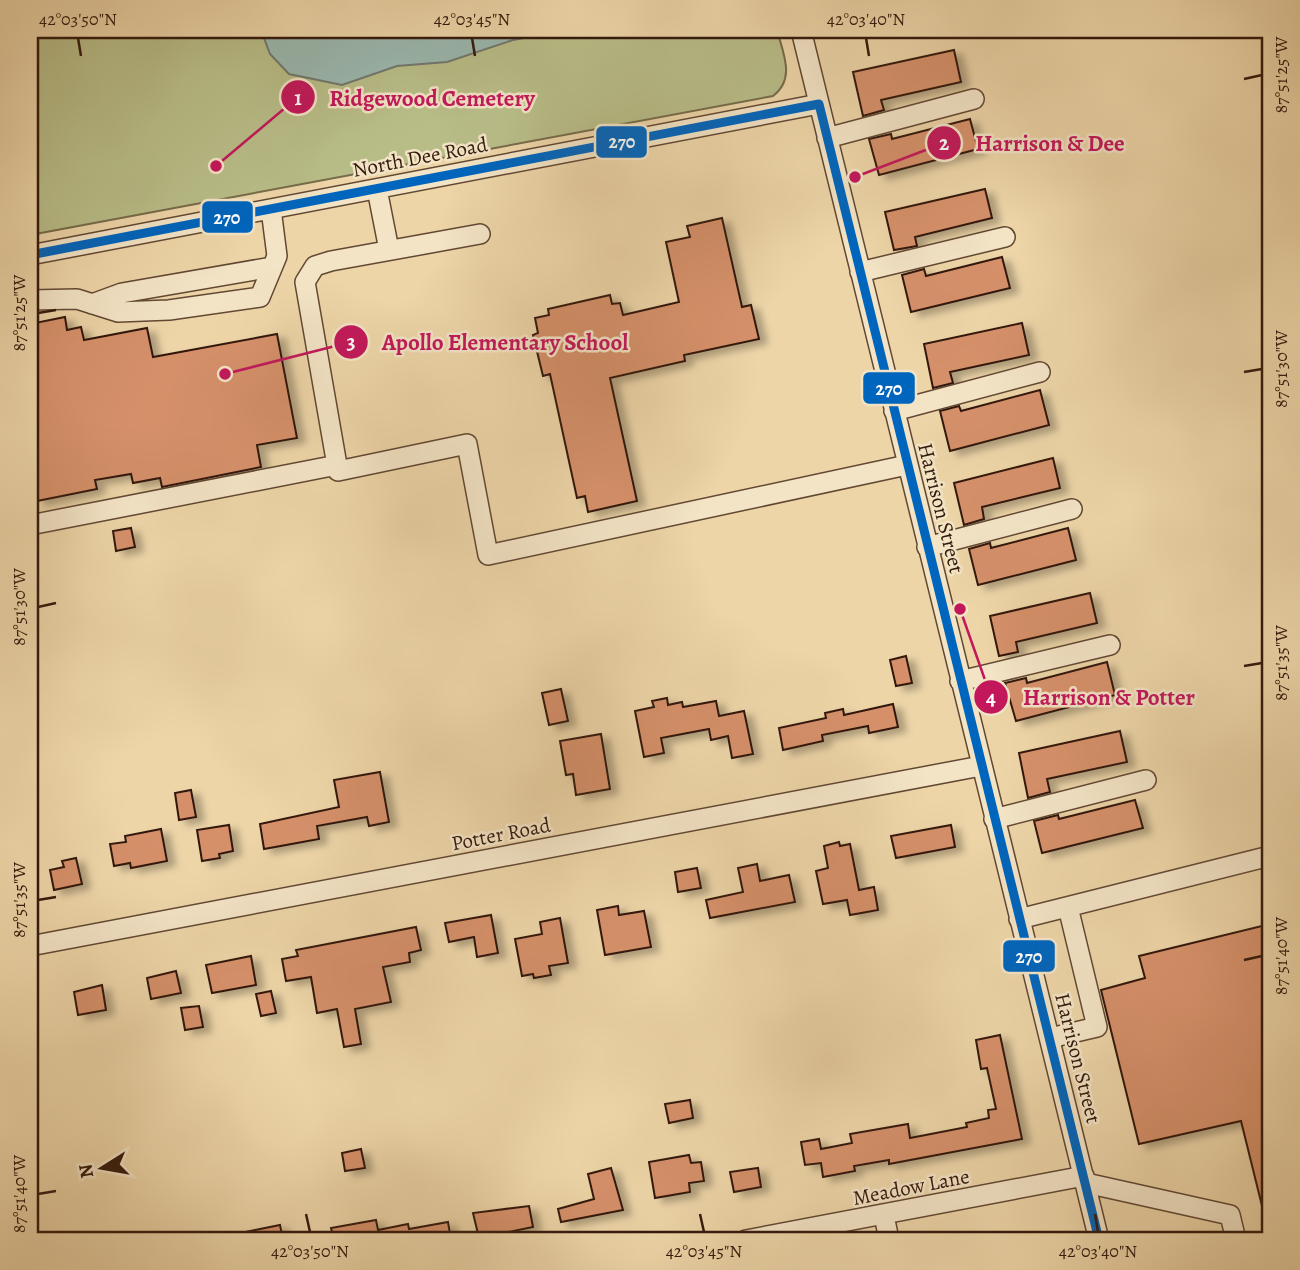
<svg xmlns="http://www.w3.org/2000/svg" width="1300" height="1270" font-family="Alegreya,serif">
<style>
.green{fill:#b8bd88;stroke:#766b4a;stroke-width:2}
.water{fill:#9ab8af;stroke:#71786e;stroke-width:2}
.building{fill:#d5906a;stroke:#33190c;stroke-width:2;filter:url(#shadow)}
.lines{fill:none;stroke-linecap:round;stroke-linejoin:round}
.minor-casing{stroke:#624833;stroke-width:22}
.minor{stroke:#f3e4c6;stroke-width:19}
.bus-1-casing{stroke:#f3e4c6;stroke-width:14}
.bus-1{stroke:#0065bd;stroke-width:9}
.ticks{fill:none;stroke:#33190c;stroke-width:2.5}
.labels{text-anchor:middle;stroke-width:5;stroke-linejoin:round;paint-order:stroke}
.street-label{font-size:21px;fill:#33190c;stroke:#f3e4c6}
.leader{fill:none;stroke:#c2185b;stroke-width:2.5}
.callout-dot{fill:#c2185b;stroke:#f3e4c6;stroke-width:2.5}
.mark-label{font-size:21px;text-anchor:middle;font-weight:bold;fill:#fff}
.callout-label{font-size:23px;text-anchor:middle;font-weight:bold;fill:#c2185b;stroke:#f3e4c6;stroke-width:5;stroke-linejoin:round;paint-order:stroke}
.line-badge{stroke:#f3e4c6;stroke-width:2.5}
.badge-label{font-size:19px;text-anchor:middle;font-weight:bold;fill:#fff}
.neatline{fill:none;stroke:#33190c;stroke-width:2.5}
.ticks-label{font-size:18px;text-anchor:middle;fill:#33190c}
</style>
<defs>
<filter id="shadow"><feDropShadow dx="8" dy="4.5" stdDeviation="3.5" flood-color="#0004"/></filter>
</defs>
<rect width="100%" height="100%" fill="#edd5a8"/>
<filter id="stains"><feTurbulence type="fractalNoise" baseFrequency=".00286" numOctaves="4"/><feColorMatrix values="0 0 0 0 .2 0 0 0 0 .09 0 0 0 0 .02 0 0 0 .5 -.17"/></filter>
<radialGradient id="worn" r=".72"><stop offset=".6" stop-color="#630" stop-opacity="0"/><stop offset="1" stop-color="#630" stop-opacity=".3"/></radialGradient>
<path class="green" d="M30,30H777C783,53 796,79 773,96L30,235Z"/>
<path class="water" d="M261,30H567L513,40L447,62L397,66L342,85L289,74L270,54Z"/>
<path class="building" d="M954,50L961,82L881,100L884,110L863,116L853,72Z
M970,119L978,149L879,175L869,139L891,134L892,139Z
M985,189L992,218L915,237L917,246L894,250L885,212Z
M722,218L742,307L751,305L759,339L684,355L685,361L610,378L637,501L588,512L585,496L577,498L550,374L543,376L533,335L538,333L535,318L549,315L548,309L610,295L612,304L620,303L623,315L679,302L666,242L690,237L687,226Z
M1002,257L1010,288L911,312L902,275L924,269L926,276Z
M65,317L67,330L81,327L84,340L147,328L153,357L277,334L297,438L257,445L261,467L162,487L160,478L133,483L131,474L95,480L97,489L37,501L30,465V324Z
M1022,323L1029,355L950,372L953,383L933,388L924,344Z
M1040,390L1049,425L950,451L940,411L959,406L961,411Z
M1053,458L1060,488L982,507L984,519L964,525L954,483Z
M131,528L135,547L116,551L113,531Z
M1068,528L1076,560L978,585L969,549L990,543L991,548Z
M1090,593L1097,623L1016,642L1018,652L999,656L990,616Z
M906,656L912,683L896,686L890,660Z
M1107,662L1115,695L1016,721L1005,683L1026,678L1027,683Z
M561,689L568,721L549,725L542,693Z
M667,698L668,705L682,702L683,707L716,701L719,716L744,711L753,754L732,758L728,736L711,740L709,729L661,738L664,753L644,757L635,711L654,707L652,701Z
M893,704L898,727L869,733L868,726L822,735L823,741L783,750L779,728L826,718L825,713L843,709L844,715Z
M1120,731L1127,762L1047,779L1050,792L1028,798L1019,753Z
M601,734L610,789L576,795L573,774L566,775L560,741Z
M380,772L389,822L369,826L367,817L317,826L319,839L264,849L260,824L339,807L334,780Z
M191,790L196,817L179,820L175,793Z
M1135,800L1143,828L1042,853L1034,821L1058,815L1059,819Z
M229,825L233,851L219,854L220,858L202,861L197,830Z
M951,825L955,847L896,858L891,836Z
M161,829L167,861L131,868L130,863L114,866L110,844L126,842L125,836Z
M839,842L840,846L850,844L859,890L874,887L878,910L850,915L847,900L823,904L816,871L828,868L824,846Z
M76,858L82,884L54,890L50,870L64,867L62,861Z
M757,864L760,881L789,875L795,902L710,918L706,900L743,892L738,868Z
M697,868L701,888L678,892L675,872Z
M618,906L619,915L644,911L651,947L605,955L597,910Z
M491,915L498,953L477,957L474,937L449,942L445,923Z
M560,918L568,963L549,966L551,975L534,978L533,974L522,976L515,939L542,934L540,922Z
M1270,924V1218H1265L1241,1121L1139,1144L1101,990L1145,978L1139,956Z
M416,927L421,950L409,953L410,962L383,967L391,1002L355,1009L361,1044L344,1047L337,1009L317,1013L311,977L286,981L282,959L298,956L296,950Z
M251,956L256,985L212,993L206,965Z
M176,971L181,993L151,999L147,978Z
M102,985L106,1010L78,1015L74,992Z
M271,991L276,1013L261,1016L256,994Z
M199,1006L203,1027L185,1030L181,1008Z
M1000,1035L1022,1139L889,1164V1160L854,1166L855,1171L823,1177L821,1163L805,1165L801,1142L819,1139L821,1149L852,1143L850,1134L908,1124L910,1138L967,1127L966,1123L989,1118L988,1110L996,1109L987,1068L981,1069L976,1040Z
M690,1100L693,1118L669,1123L665,1104Z
M361,1149L365,1168L345,1171L342,1153Z
M689,1155L691,1163L701,1162L704,1181L689,1183L690,1192L655,1198L649,1162Z
M611,1168L623,1210L561,1222L558,1209L594,1199L588,1174Z
M758,1168L761,1187L734,1192L730,1172Z
M529,1206L533,1227L479,1238L473,1213Z
M376,1220L378,1230L408,1224L409,1229L448,1222L451,1240H334L331,1228Z
M280,1225L283,1240H236L235,1234Z"/>
<g class="lines">
<defs>
<path id="minor" d="M801,30L1099,1240
M827,138L974,99
M377,189L389,250
M480,234L331,261L315,266L305,282L338,471L467,444L488,555L907,465
M30,255L819,104
M860,272L1005,237
M30,300L77,299L118,312L169,310L260,297L277,256L271,209
M92,304L122,293L272,267
M894,411L1040,372
M30,525L337,465
M927,547L1072,509
M960,681L1110,645
M994,819L1146,780
M1019,919L1270,856
M30,946L981,766
M1050,1038L1097,1027L1068,907
M1086,1183L1230,1215L1236,1240
M884,1215L889,1240
M746,1240L1084,1176"/>
</defs>
<use href="#minor" class="minor-casing"/>
<use href="#minor" class="minor"/>
<defs>
<path id="bus-1" d="M819,104L1099,1240
M30,255L819,104"/>
</defs>
<use href="#bus-1" class="bus-1-casing"/>
<use href="#bus-1" class="bus-1"/>
</g>
<path class="ticks" d="M78,38L81,56M472,38L475,56M866,38L869,56M1244,79L1262,75M38,313L56,310M1244,372L1262,369M38,607L56,603M1244,666L1262,663M38,900L56,897M1244,960L1262,956M38,1194L56,1191M306,1214L310,1232M700,1214L704,1232M1095,1214L1098,1232"/>
<g class="labels">
<g class="street-label">
<text transform="translate(420 157) rotate(-11)" y="7">North Dee Road</text>
<text transform="translate(941 508) rotate(76)" y="7">Harrison Street</text>
<text transform="translate(501 834) rotate(-11)" y="7">Potter Road</text>
<text transform="translate(1078 1058) rotate(76)" y="7">Harrison Street</text>
<text transform="translate(911 1187) rotate(-11)" y="7">Meadow Lane</text>
</g>
</g>
<path class="leader" d="M216 166L298 97M855 177L944 143M225 374L351 342M960 609L991 697"/>
<g class="callout-dot">
<circle cx="216" cy="166" r="7"/>
<circle cx="855" cy="177" r="7"/>
<circle cx="225" cy="374" r="7"/>
<circle cx="960" cy="609" r="7"/>
<circle cx="298" cy="97" r="18"/>
<circle cx="944" cy="143" r="18"/>
<circle cx="351" cy="342" r="18"/>
<circle cx="991" cy="697" r="18"/>
</g>
<g class="mark-label">
<text x="298" y="105">1</text>
<text x="944" y="150">2</text>
<text x="351" y="349">3</text>
<text x="991" y="705">4</text>
</g>
<g class="callout-label">
<text x="432" y="106">Ridgewood Cemetery</text>
<text x="1050" y="151">Harrison &amp; Dee</text>
<text x="505" y="350">Apollo Elementary School</text>
<text x="1109" y="705">Harrison &amp; Potter</text>
</g>
<g class="line-badge">
<rect x="595" y="125" width="53" height="34" rx="7" fill="#0065bd"/>
<rect x="201" y="200" width="53" height="34" rx="7" fill="#0065bd"/>
<rect x="862" y="371" width="54" height="34" rx="7" fill="#0065bd"/>
<rect x="1002" y="939" width="54" height="34" rx="7" fill="#0065bd"/>
</g>
<g class="badge-label">
<text x="622" y="148">270</text>
<text x="227" y="224">270</text>
<text x="889" y="395">270</text>
<text x="1029" y="963">270</text>
</g>
<rect width="1300" height="1270" fill="none" stroke="#edd5a8" stroke-width="77"/>
<g transform="translate(102 1168) rotate(259)" stroke="#f3e4c6" stroke-width="5" paint-order="stroke">
<path d="M0-5L12 26L0 18L-12 26Z" fill="#33190c"/>
<text y="-10" font-size="19" font-weight="bold" text-anchor="middle" fill="#33190c">N</text>
</g>
<rect x="38" y="38" width="1224" height="1194" class="neatline"/>
<g class="ticks-label">
<text x="78" y="25">42°03'50"N</text>
<text x="472" y="25">42°03'45"N</text>
<text x="866" y="25">42°03'40"N</text>
<text transform="translate(1281 75) rotate(-90)" y="6">87°51'25"W</text>
<text transform="translate(19 313) rotate(-90)" y="6">87°51'25"W</text>
<text transform="translate(1281 369) rotate(-90)" y="6">87°51'30"W</text>
<text transform="translate(19 607) rotate(-90)" y="6">87°51'30"W</text>
<text transform="translate(1281 663) rotate(-90)" y="6">87°51'35"W</text>
<text transform="translate(19 900) rotate(-90)" y="6">87°51'35"W</text>
<text transform="translate(1281 956) rotate(-90)" y="6">87°51'40"W</text>
<text transform="translate(19 1194) rotate(-90)" y="6">87°51'40"W</text>
<text x="310" y="1257">42°03'50"N</text>
<text x="704" y="1257">42°03'45"N</text>
<text x="1098" y="1257">42°03'40"N</text>
</g>
<rect width="100%" height="100%" filter="url(#stains)"/>
<rect width="100%" height="100%" fill="url(#worn)"/>
</svg>
